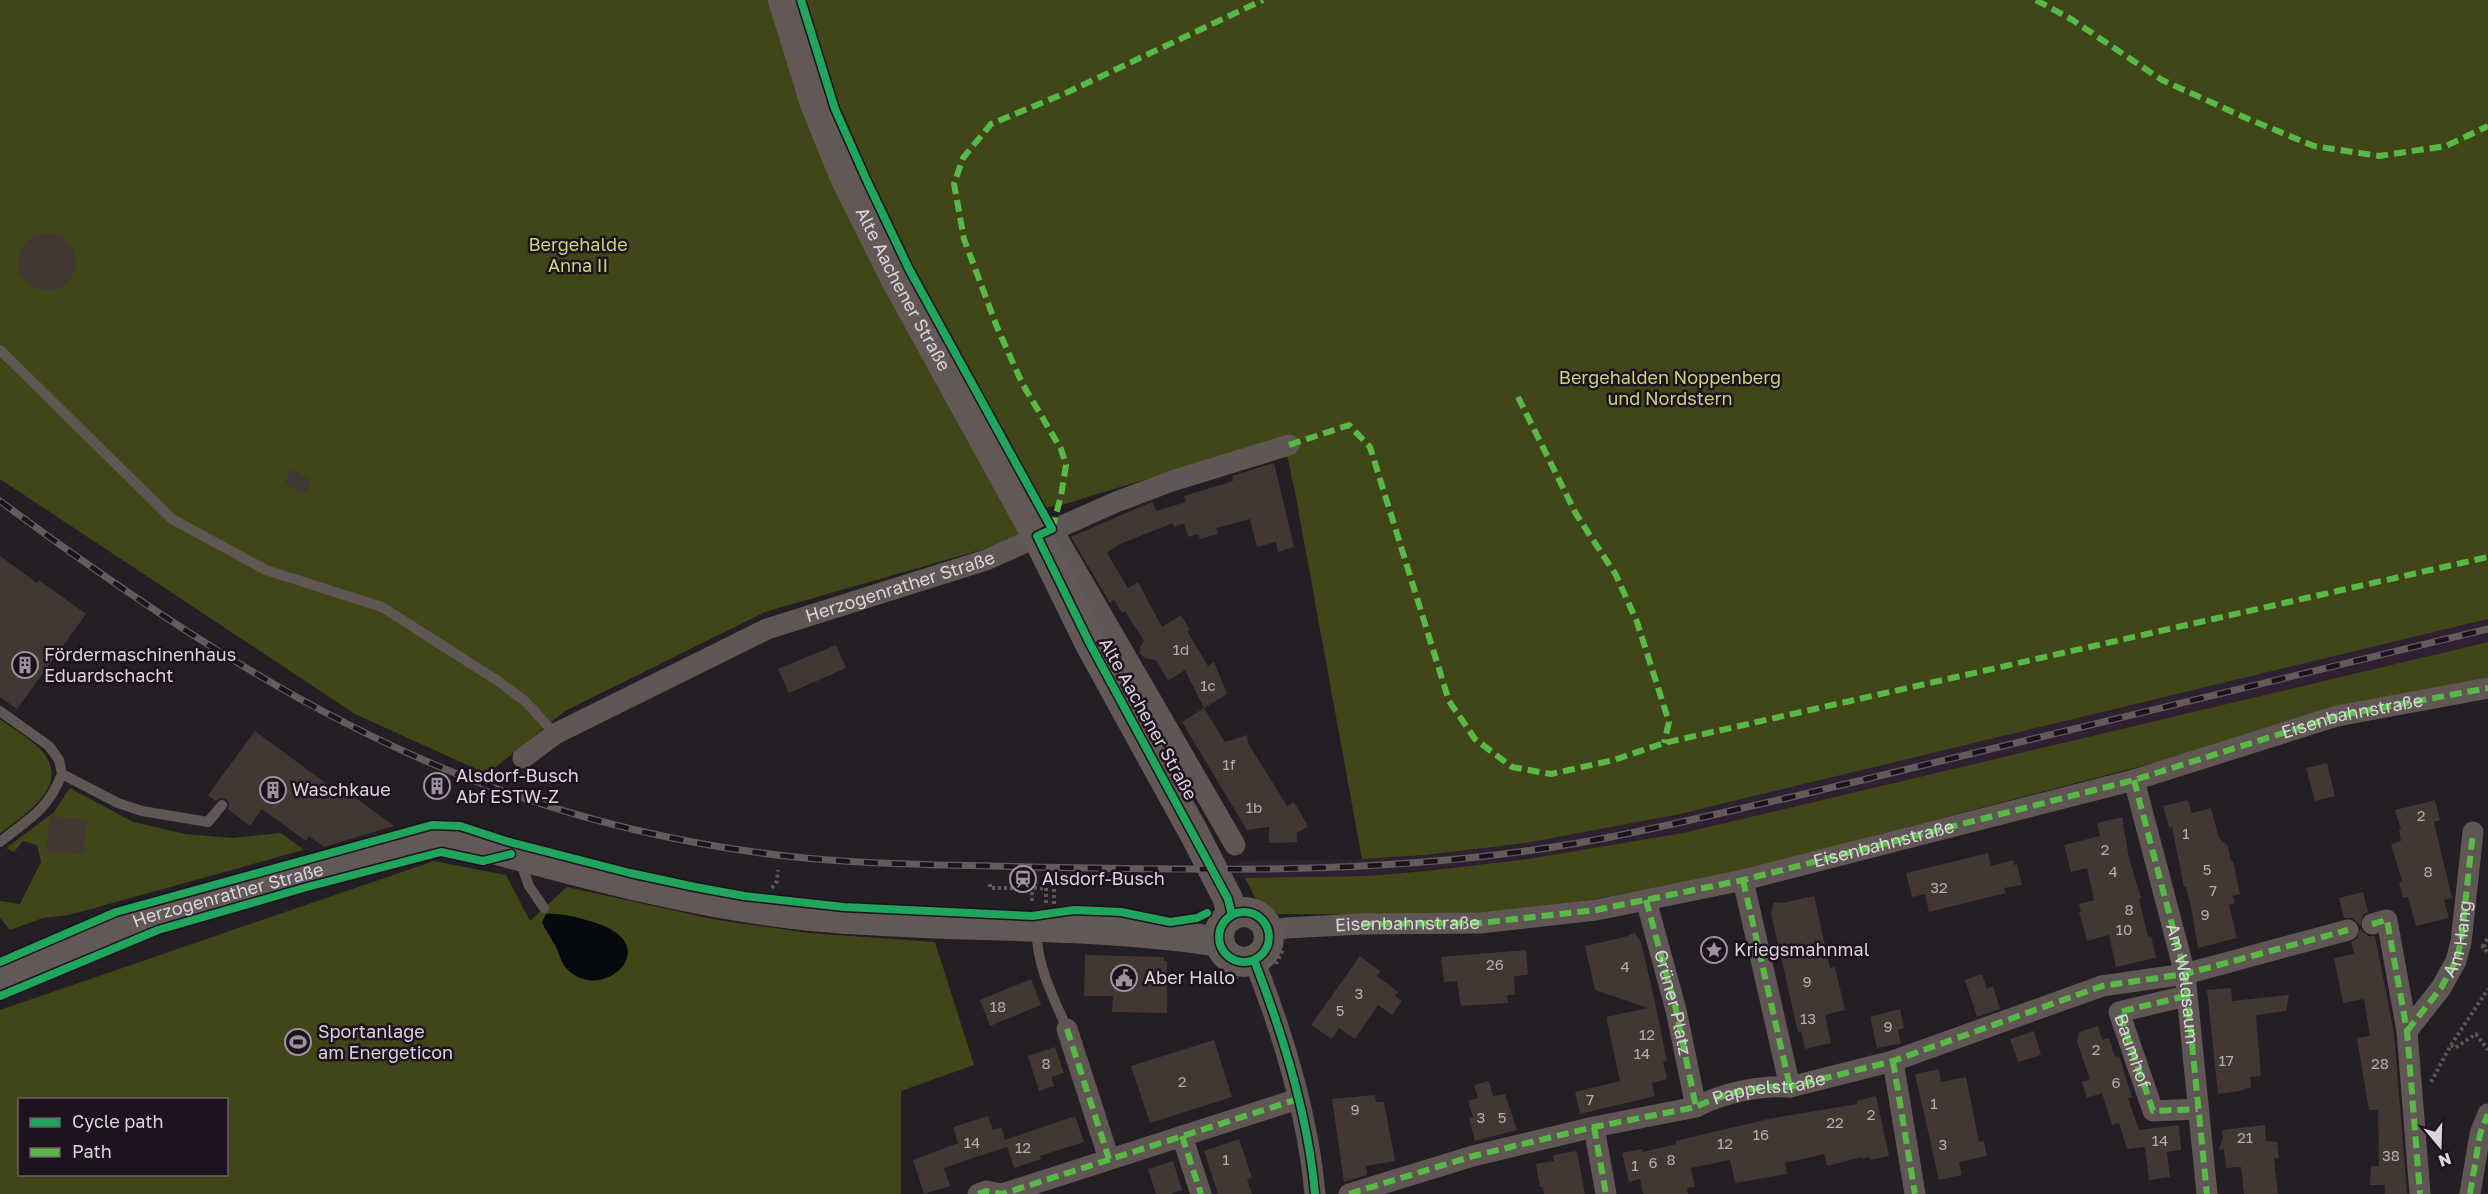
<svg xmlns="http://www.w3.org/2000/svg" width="2488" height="1194" font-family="'Golos Text',sans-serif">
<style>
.built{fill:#302132}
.green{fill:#414619;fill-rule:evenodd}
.water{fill:#040a0d}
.building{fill:#413834}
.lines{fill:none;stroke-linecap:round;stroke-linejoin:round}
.path{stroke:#5d5657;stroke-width:4;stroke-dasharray:3 3;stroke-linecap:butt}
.lane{stroke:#605653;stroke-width:10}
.street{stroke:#605653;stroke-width:21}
.secondary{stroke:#625856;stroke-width:30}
.rail-casing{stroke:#635c5d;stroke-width:7}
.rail{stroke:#1d121e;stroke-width:4.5;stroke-dasharray:14;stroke-linecap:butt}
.quiet{stroke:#58b947;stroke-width:6;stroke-dasharray:12 6;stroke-linecap:butt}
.cycleway-casing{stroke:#1d121e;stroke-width:11}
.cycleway{stroke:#20a55d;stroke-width:8}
.labels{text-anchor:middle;stroke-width:5;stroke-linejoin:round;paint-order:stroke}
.number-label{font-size:15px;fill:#b5adb3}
.park-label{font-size:18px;fill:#c8d674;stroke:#1d121e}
.street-label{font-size:18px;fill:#dcd4dd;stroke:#1d121e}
.poi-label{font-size:18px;fill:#dcd4dd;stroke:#1d121e;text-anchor:start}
</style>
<rect width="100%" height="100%" fill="#241e25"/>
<path class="built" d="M2488,619V642L1683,833L1528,859L1367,876L1245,878L1232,861L1362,859L1425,855L1526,843L1680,814Z"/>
<path class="green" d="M0,0H768L795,91L829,173L1026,537L765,612L565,711L487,774L355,714L0,479Z
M790,0H2488V619L1680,814L1526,843L1425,855L1362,859L1295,492L1283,437L1065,504L1034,510L808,91Z
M2488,642V678L2324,710L2157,762L1869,837L1743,872L1589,900L1504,911L1444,915L1279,914L1261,909L1245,878L1367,876L1426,871L1528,859L1683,833Z
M0,719C15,731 42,744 49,762C63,792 19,818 0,834Z
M70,788L133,822L185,834L232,838L281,833L304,850L69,915L43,918L10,930L0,918V901L20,904L41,862L37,845L23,841L14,852L6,848L54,812Z
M434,861L506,875L530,921L567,887L717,920L809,933L935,942L974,1065L901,1091V1194H0V1010ZM20,1100H226V1174H20Z"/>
<path class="water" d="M546,914C565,913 578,918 596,923C667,946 602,1004 568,970C560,963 559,950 553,942C549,934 545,930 542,922Z"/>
<path class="building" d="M18 262a29 29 0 1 1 58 0a29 29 0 1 1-58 0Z
M1274,463L1294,547L1278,552L1276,542L1257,547L1250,519L1216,528L1218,534L1200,539L1198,534L1188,537L1184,523L1174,527L1173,523L1120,544L1107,553L1128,588L1138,582L1162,627L1181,615L1190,630L1187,631L1208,666L1214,662L1227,694L1204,708L1185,670L1168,681L1156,660L1145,658L1140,654V647L1144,641L1125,611L1122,613L1114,600L1110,603L1071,537L1152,502L1156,511L1186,502L1184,496L1233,481L1232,476Z
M291,469L312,480L305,494L284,484Z
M0,556L37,583L39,580L86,614L17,709L0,697Z
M836,645L846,668L789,693L778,669Z
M1204,708L1225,742L1247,735L1248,743L1287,806L1294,802L1308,826L1297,833V842L1269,843V827L1247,830L1182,722Z
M255,731L339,793L342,788L394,826L324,847L309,836L306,841L262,809L250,826L228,809L229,803L226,799L220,798L216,801L208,795Z
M2327,763L2335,796L2315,801L2306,768Z
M432,775L448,781L442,797L426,791Z
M2188,800L2192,813L2211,808L2219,838L2228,846L2231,862L2233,861L2240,894L2233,896L2235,903L2229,905L2237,938L2198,948L2191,906L2186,887H2184L2172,827L2169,828L2163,806Z
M2435,800L2440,820L2434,822L2452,898L2444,900L2449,918L2416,926L2408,897L2403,898L2399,882L2402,881L2391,844L2401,841L2399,830L2401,829L2395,810Z
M50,816L87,820L83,854L46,851Z
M2122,817L2129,858L2141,898L2139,899L2148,937L2151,936L2156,958L2116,967L2109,935L2087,941L2079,912H2081L2079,904L2094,900L2087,868L2071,872L2064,845L2100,836L2097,823Z
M1988,853L1991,866L2013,860L2014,865L2017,864L2022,885L2004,888L2006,893L1929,912L1925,894L1912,897L1906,873Z
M2363,892L2368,912L2363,915L2360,925L2352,918H2344L2339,898Z
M1814,896L1830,968L1835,967L1845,1010L1825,1015L1831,1043L1805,1049L1801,1031L1798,1032L1771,913L1774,902L1782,903Z
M2360,929L2368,936H2375L2394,1033L2407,1194H2385V1185H2370L2371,1166H2379L2378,1110H2369L2357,1038L2370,1036L2364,999L2343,1003L2334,958L2354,954L2351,942L2357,939Z
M1634,932L1641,942L1653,993L1667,1061L1663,1062L1667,1079L1652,1083L1655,1096L1580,1114L1575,1092L1620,1081L1606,1017L1648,1008L1595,990L1585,946L1628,936Z
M1526,950L1528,975L1514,976L1515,995H1507L1508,1003L1461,1006L1457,981L1444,982L1441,957Z
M1085,955L1164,957V961H1167V1013L1112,1012L1113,996H1084Z
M1360,956L1380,971L1377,976L1398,992L1395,996L1402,1001L1392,1015L1378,1005L1355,1039L1339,1028L1332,1039L1311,1025Z
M1982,974L1987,989L1993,986L2000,1009L1977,1017L1965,980Z
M1031,979L1041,1005L990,1026L980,1000Z
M2231,988L2232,1001L2289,995L2286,1011L2256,1015L2261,1076L2250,1077L2251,1087L2240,1091L2218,1094L2207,990Z
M1900,1009L1904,1028L1898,1030L1901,1043L1877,1048L1870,1017Z
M2098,1026L2102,1040L2109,1038L2115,1057L2119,1056L2132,1097L2128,1098L2139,1130L2179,1125L2181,1150L2167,1152L2170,1177L2149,1180L2145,1147L2127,1149L2119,1123L2112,1125L2102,1093L2087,1098L2082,1082L2090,1079L2077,1042L2079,1032Z
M2034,1031L2041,1055L2018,1062L2010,1039Z
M1214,1040L1232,1097L1150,1123L1131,1066Z
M1055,1047L1064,1073L1051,1077L1054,1086L1039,1091L1028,1056Z
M1939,1069L1941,1082L1966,1077L1979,1142L1984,1141L1987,1156L1959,1162L1962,1175L1939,1180L1915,1074Z
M1489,1081L1493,1096L1505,1094L1517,1130L1475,1141L1469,1118L1473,1117L1468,1101L1478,1098L1474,1085Z
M1375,1095L1376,1102H1384L1395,1161L1366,1166L1367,1175L1344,1182L1332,1099Z
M1876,1096L1889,1156L1870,1160V1157L1862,1159V1157L1827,1166L1824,1154L1785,1163L1787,1174L1735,1183L1730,1160L1691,1168L1695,1187L1687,1188L1688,1194H1643L1640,1179L1629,1182L1622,1153L1642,1149V1152L1676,1144V1141L1768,1119L1857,1104V1101Z
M988,1116L993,1130L1001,1127L1005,1140L1075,1116L1084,1142L1040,1156L1041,1159L1014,1168L1007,1147L973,1158L944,1168L950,1186L924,1194L913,1160L958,1143L953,1127Z
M2265,1125L2266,1141L2277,1142L2279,1158H2274L2278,1194H2244L2241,1167L2226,1168L2224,1149L2218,1150L2223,1139L2222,1130Z
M1239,1139L1252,1178L1247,1180L1252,1194H1218L1204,1151Z
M1577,1151L1585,1194H1544L1543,1187H1540L1536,1164L1554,1161L1553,1155Z
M1173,1161L1182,1190L1170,1194H1156L1148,1169Z"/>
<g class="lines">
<path class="path" d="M990,884V888H1046V904
M772,888L777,881L778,870
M1032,892V904
M1054,904V885
M2481,946L2484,947L2488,954
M2484,947L2488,937
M1276,964L1283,949
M1224,965L1238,978
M2451,1045L2455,1048L2476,1034L2488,1050
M2431,1082L2451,1045L2488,989"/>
<path class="lane" d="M0,350L172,519L266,570L382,607L498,681L526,702L555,734
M0,711L49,746L59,760L62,774
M0,842C29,819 48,810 62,774L118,803L142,811L208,822L222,805
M520,860L529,886L544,908
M1037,928C1035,963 1054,998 1067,1029"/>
<g class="street">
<path d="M1052,529L1235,845"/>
<path id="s1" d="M523,758L555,734L767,629L986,560L1116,502L1172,481L1289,445"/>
<path d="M2134,780L2185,974L2207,1194"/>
<path d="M1743,880L1790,1087"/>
<path id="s2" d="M1646,900L1676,1010L1696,1107"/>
<path d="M2372,924L2387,920L2407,1031L2420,1194"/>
<path id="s3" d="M1268,932L1286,928L1362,924L1480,923L1596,910L1646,900L1743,880L2134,780L2337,716L2488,688"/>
<path d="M1254,960C1283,1034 1308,1114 1315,1194"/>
<path id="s4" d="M2186,996L2119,1012L2153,1111L2198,1109"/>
<path d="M1067,1029L1109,1159"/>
<path id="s5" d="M2407,1031L2441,988L2456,961L2461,942L2473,832"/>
<path d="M1893,1061L1915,1194"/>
<path d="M1594,1127L1606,1194"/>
<path d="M1182,1136L1201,1194"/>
<path d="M978,1194L986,1191L1002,1194L1298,1099"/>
<path id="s6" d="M1349,1194L1473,1156L1594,1127L1696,1107C1723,1093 1760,1085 1790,1087L1893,1061L2102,986L2185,974L2348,930"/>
<path d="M2470,1194L2480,1134L2488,1114"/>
</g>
<g class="secondary">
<path id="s7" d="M783,0L814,101L843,173L895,278L1037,536L1090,644L1195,835L1228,899L1232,915"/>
<circle cx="1244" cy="937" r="25"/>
<path id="s8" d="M0,978L105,933L150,916L441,837L464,841C579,872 693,904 811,916C947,929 1085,921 1220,942"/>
</g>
<defs>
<path id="rail" d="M0,501C150,612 322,728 500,790C598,825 701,848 805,858C880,865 957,865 1033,867C1197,870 1362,874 1526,851C1617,839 1706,816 1796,796L2488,629"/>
</defs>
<use href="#rail" class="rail-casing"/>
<use href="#rail" class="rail"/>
<g class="quiet">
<path d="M2036,0L2071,19L2162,80L2246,118L2314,146L2379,156L2446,146L2488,126"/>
<path d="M1518,397L1576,514L1616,575L1637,622L1669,722L1664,743"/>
<path d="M1289,445L1349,425L1370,447L1449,701L1475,739L1512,767L1551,774L1614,760L1664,743L2488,557"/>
<path d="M1052,529L1061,496L1066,465L1061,449L1022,383L997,327L964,239L954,184L963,158L991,124L1068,92L1263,0"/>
<path id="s9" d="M2134,780L2185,974L2207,1194"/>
<path d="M1743,880L1790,1087"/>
<path d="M1646,900L1676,1010L1696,1107"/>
<path id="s10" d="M1362,924L1480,923L1596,910L1743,880L2134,780L2337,716L2488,688"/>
<path d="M2372,924L2387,920L2407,1031L2420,1194"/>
<path d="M2186,996L2119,1012L2153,1111L2198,1109"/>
<path d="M1067,1029L1109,1159"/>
<path d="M2407,1031L2441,988L2456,961L2461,942L2473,832"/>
<path d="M1893,1061L1915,1194"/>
<path d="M1594,1127L1606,1194"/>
<path d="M1182,1136L1201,1194"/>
<path d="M978,1194L986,1191L1002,1194L1298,1099"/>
<path d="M1349,1194L1473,1156L1594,1127L1696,1107C1723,1093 1760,1085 1790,1087L1893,1061L2102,986L2185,974L2348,930"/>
<path d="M2470,1194L2480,1134L2488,1114"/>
</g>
<defs>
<path id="cycleway" d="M801,0L835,109L867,181L909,269L1052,529L1037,536L1090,644L1228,899L1232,915
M1219 937a25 25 0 1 1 50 0a25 25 0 1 1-50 0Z
M1254,960C1283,1034 1308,1114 1315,1194
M0,962L116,912L432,825L460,826L506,841L630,873L695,887L744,896L844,907L1032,916L1074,910L1098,911L1121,912L1170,922L1197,918L1207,913
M0,996L158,930L307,887L441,852L483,861L511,854"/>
</defs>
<use href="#cycleway" class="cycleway-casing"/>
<use href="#cycleway" class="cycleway"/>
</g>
<defs>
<symbol id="building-ring" viewBox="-11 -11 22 22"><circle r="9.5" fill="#1d121e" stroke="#9c949d" stroke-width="1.5"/><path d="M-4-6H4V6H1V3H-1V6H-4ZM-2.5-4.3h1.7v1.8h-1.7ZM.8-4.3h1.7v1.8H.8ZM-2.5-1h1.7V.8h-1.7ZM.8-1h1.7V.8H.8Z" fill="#9c949d"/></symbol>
<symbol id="station-ring" viewBox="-11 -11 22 22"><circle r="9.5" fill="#1d121e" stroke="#9c949d" stroke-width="1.5"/><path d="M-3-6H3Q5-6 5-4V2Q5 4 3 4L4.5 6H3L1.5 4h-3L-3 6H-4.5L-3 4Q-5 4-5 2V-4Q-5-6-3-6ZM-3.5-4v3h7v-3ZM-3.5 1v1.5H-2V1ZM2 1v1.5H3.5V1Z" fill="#9c949d"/></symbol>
<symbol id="sight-ring" viewBox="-11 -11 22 22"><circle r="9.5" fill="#1d121e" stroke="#9c949d" stroke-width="1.5"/><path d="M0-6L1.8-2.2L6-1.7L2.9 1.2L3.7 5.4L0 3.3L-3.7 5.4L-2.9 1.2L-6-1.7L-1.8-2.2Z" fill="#9c949d"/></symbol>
<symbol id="civic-ring" viewBox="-11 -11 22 22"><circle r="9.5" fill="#1d121e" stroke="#9c949d" stroke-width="1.5"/><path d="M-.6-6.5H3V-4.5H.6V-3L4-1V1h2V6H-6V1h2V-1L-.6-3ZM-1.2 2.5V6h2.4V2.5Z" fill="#9c949d"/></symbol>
<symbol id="stadium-ring" viewBox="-11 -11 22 22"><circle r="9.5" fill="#1d121e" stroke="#9c949d" stroke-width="1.5"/><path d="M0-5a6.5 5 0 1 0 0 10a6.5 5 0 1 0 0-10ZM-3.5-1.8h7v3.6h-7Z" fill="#9c949d"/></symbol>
</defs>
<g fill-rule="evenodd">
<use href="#building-ring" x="10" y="650" width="30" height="30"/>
<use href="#building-ring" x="422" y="771" width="30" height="30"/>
<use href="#building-ring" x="258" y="775" width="30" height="30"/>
<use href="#station-ring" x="1008" y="864" width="30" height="30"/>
<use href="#sight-ring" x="1699" y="935" width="30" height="30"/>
<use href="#civic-ring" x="1109" y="963" width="30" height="30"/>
<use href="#stadium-ring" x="283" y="1027" width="30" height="30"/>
</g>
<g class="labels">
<g class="number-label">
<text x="1181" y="655">1d</text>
<text x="1208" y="691">1c</text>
<text x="1229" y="770">1f</text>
<text x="1254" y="813">1b</text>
<text x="2421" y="821">2</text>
<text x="2186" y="839">1</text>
<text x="2105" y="855">2</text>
<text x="2207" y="875">5</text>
<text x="2113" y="877">4</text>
<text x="2428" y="877">8</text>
<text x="1939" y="893">32</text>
<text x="2213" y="896">7</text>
<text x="2129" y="915">8</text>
<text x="2205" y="920">9</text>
<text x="2124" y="935">10</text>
<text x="1495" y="970">26</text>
<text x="1625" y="972">4</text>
<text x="1807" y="987">9</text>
<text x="1359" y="999">3</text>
<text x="998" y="1012">18</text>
<text x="1340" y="1016">5</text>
<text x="1808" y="1024">13</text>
<text x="1888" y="1032">9</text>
<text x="1647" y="1040">12</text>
<text x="2096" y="1055">2</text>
<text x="1642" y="1059">14</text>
<text x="2226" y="1066">17</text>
<text x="1046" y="1069">8</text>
<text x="2380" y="1069">28</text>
<text x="1182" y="1087">2</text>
<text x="2116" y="1088">6</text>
<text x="1590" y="1105">7</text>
<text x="1934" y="1109">1</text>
<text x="1355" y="1115">9</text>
<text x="1871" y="1120">2</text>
<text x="1481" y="1123">3</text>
<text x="1502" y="1123">5</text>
<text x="1835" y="1128">22</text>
<text x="1761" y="1140">16</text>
<text x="2245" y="1143">21</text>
<text x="2160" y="1146">14</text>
<text x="972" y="1148">14</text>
<text x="1725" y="1149">12</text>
<text x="1943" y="1150">3</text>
<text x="1023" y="1153">12</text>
<text x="2391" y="1161">38</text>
<text x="1226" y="1165">1</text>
<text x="1671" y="1165">8</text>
<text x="1653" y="1168">6</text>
<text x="1635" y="1171">1</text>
</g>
<g class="park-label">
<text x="578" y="251">Bergehalde<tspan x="578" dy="21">Anna II</tspan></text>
<text x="1670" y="384">Bergehalden Noppenberg<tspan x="1670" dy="21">und Nordstern</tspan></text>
</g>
<g class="street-label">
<text dy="6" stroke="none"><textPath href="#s7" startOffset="314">Alte Aachener Straße</textPath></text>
<text dy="6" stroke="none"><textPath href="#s1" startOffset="416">Herzogenrather Straße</textPath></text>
<text dy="6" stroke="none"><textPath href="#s10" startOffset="1016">Eisenbahnstraße</textPath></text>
<text transform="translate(1148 719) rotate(61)" y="6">Alte Aachener Straße</text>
<text dy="6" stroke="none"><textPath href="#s10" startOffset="530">Eisenbahnstraße</textPath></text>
<text dy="6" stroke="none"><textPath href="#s8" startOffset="243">Herzogenrather Straße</textPath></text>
<text dy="6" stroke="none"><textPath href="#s3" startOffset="140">Eisenbahnstraße</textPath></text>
<text dy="6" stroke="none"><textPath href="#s5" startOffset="108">Am Hang</textPath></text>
<text dy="6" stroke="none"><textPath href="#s9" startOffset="210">Am Waldsaum</textPath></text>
<text dy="6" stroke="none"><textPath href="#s2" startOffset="106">Grüner Platz</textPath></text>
<text dy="6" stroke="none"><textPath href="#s4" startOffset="110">Baumhof</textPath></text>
<text dy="6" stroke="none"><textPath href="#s6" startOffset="434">Pappelstraße</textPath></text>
</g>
<g class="poi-label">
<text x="44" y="661">Fördermaschinenhaus<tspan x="44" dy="21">Eduardschacht</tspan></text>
<text x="456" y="782">Alsdorf-Busch<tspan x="456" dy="21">Abf ESTW-Z</tspan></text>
<text x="292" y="796">Waschkaue</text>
<text x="1042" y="885">Alsdorf-Busch</text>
<text x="1734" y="956">Kriegsmahnmal</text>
<text x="1144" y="984">Aber Hallo</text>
<text x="318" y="1038">Sportanlage<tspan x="318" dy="21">am Energeticon</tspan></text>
</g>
</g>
<rect x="18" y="1098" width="210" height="78" fill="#1d121e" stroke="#69606a" stroke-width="1.5"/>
<rect x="30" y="1118" width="30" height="9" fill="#20a55d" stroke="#69606a" stroke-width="1.5"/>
<text x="72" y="1128" font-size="18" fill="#dcd4dd">Cycle path</text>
<rect x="30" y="1148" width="30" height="9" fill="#58b947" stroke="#69606a" stroke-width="1.5"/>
<text x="72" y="1158" font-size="18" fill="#dcd4dd">Path</text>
<g transform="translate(2440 1146) rotate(161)" stroke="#1d121e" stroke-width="4.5" paint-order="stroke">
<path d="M0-4.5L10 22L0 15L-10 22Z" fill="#dcd4dd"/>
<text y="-9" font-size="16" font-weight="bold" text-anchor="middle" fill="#dcd4dd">N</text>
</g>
</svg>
